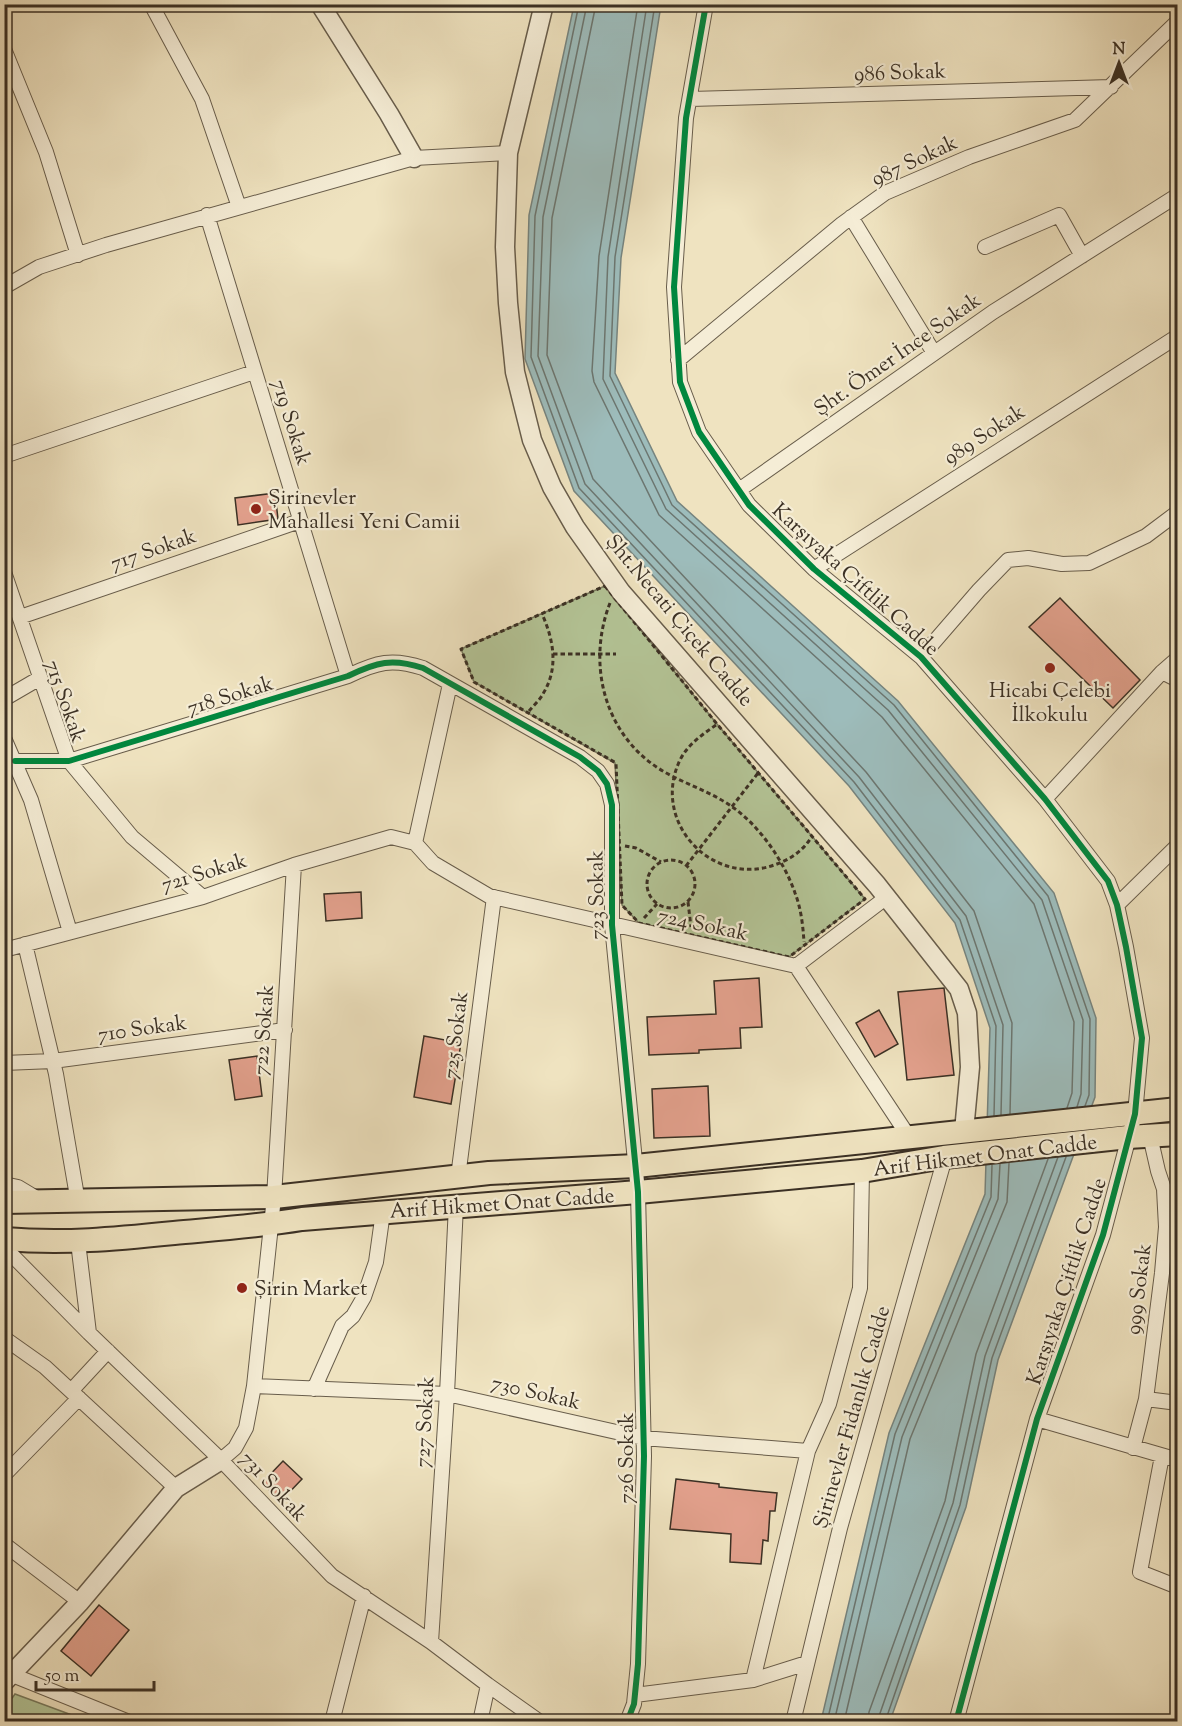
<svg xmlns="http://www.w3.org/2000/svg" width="1182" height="1726" font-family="'Sorts Mill Goudy',serif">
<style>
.green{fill:#b4c597;stroke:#787a5e;stroke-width:1.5}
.water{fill:#9dbcbb;stroke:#76847f;stroke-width:1.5}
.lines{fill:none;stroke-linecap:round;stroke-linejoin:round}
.shore{stroke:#6c7670;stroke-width:1.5}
.building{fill:#e2a08c;stroke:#3b3024;stroke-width:1.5}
.minor-casing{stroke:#685d4b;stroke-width:16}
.tertiary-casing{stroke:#685d4b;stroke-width:21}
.primary-casing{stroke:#3b3024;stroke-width:26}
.path{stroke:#3b3024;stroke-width:3;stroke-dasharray:4.5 3;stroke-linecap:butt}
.minor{stroke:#f5edd6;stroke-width:14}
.tertiary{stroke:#f5edd6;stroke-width:18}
.primary{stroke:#efe3c0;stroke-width:22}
.cycleway-casing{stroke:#f5edd6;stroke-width:10}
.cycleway{stroke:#00873e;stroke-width:6}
.poi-dot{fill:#8f2418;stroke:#f5edd6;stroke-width:2}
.labels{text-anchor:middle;stroke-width:4.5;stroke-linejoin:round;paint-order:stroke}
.street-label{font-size:21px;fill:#3b3024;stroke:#f5edd6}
.poi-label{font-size:21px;fill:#3b3024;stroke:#f5edd6;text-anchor:start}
</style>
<rect width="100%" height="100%" fill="#efe3c0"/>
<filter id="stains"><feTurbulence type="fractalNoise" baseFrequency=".00333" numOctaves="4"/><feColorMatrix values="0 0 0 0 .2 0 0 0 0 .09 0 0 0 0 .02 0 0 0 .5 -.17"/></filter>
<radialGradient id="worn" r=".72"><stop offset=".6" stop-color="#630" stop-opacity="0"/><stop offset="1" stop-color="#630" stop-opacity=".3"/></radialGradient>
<path class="green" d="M605,586L717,724L865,899L789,957L639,923L622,905L615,763L474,682L461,649Z
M15,1694L88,1721H5V1708Z"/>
<path class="water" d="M574,5H661L621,258L615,373L677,501L898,701L1054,893L1096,1018L1095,1097L998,1360L966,1507L890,1721H821L889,1433L985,1194L990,1028L955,923L849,786L574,491L525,359L529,215Z"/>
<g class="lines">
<path class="shore" d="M579,4L535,216L531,357L579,488L854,782L960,920L996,1026L994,1116
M587,4L543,217L538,356L585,484L859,777L966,916L1003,1025L1001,1115
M596,4L552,218L547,355L593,479L866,772L974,911L1012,1023L1010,1114
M638,4L599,256L592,371L594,382L659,515L882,717L1034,904L1074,1022L1072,1093L1067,1108
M647,4L608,257L603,379L666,509L888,710L1042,900L1083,1020L1081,1094L1077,1107
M655,4L615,257L610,376L672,505L894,705L1048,896L1090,1019L1089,1095L1085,1106
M827,1722L895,1434L991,1197L992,1165
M834,1722L902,1437L998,1199L1000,1164
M844,1722L910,1439L1007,1202L1009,1163
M868,1722L869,1712L945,1501L976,1354L1048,1159
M877,1722L953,1503L985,1356L1058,1157
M885,1722L960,1505L992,1358L1066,1157"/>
</g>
<path class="building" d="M275,493L278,519L238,525L235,498Z
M1060,598L1140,680L1113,708L1029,627Z
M361,892L362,918L326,921L324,894Z
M759,978L762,1027L740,1028L741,1048L699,1050V1053L649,1055L647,1017L716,1014L714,981Z
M944,988L954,1075L907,1080L898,992Z
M879,1010L898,1044L875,1057L856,1023Z
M424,1036L461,1043L451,1104L414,1097Z
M257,1056L262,1096L235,1100L229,1060Z
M708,1086L710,1136L654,1138L652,1089Z
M283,1461L302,1479L281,1501L262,1483Z
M676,1479L719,1484V1487L777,1493L775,1511H770L768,1541L763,1540L761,1564L730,1562L731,1534L670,1529Z
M99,1605L129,1630L91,1676L61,1651Z"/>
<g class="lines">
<defs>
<path id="minor" d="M151,4L202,99L239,207
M706,4L686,118L674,287L680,382L699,432L749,505L814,569L921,657L1045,799L1108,881L1117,905L1126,947L1142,1038L1135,1114L1103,1235L1037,1419L956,1722
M4,49L46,152L78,255
M690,99L1111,87
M207,215L348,676
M851,217L934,353
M985,247L1059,215L1082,256
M4,287L39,267L106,245L414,158L508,153
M678,360L842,224L885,193L969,157L1075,120L1178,21
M4,456L254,372
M739,490L993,312L1178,195
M814,569L1178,336
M4,572L69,761L132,837L203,897
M20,617L300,521
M921,657L979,590L1008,560L1028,558L1062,564L1089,563L1146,536L1178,512
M1162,672L1178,680
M4,699L40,678
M4,738L31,800L70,932
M15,761H69L348,676C377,662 392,658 423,668L580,757L598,771L607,784L612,805V925L638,1192L644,1456L638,1664L634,1704L627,1722
M1045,799L1162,672L1178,658
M415,843L433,863L489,896L796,966L909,1137
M415,843L450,684
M1117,905L1178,845
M25,944L56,1074L78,1202
M4,950L203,897L294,865L391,837L415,843
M796,966L887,897
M4,1063L53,1061L285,1030
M458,1177L494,897
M4,1184L18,1187L38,1199
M78,1242L89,1333
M4,1247L89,1333L221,1460L332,1576L431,1642L488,1685L540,1722
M4,1338L45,1367L176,1488
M254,1386L447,1394L643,1438L808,1451
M314,1389L342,1326L353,1316L364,1297L376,1262L383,1212
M71,1391L108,1351
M1146,1399L1178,1403
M1037,1419L1178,1460
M1133,1448L1146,1399L1162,1273L1166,1227L1164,1189L1158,1171L1150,1136
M1162,1456L1140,1572L1178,1587
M221,1460L235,1448L246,1428L254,1386L274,1197L294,865
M4,1475L79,1398
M4,1544L80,1602
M431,1642L447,1394L456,1205
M5,1672L129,1722
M753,1680L808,1451L829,1404L860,1288L862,1171
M635,1695L753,1680L807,1663
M332,1722L364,1596
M480,1722L488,1685
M793,1722L840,1528L946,1154"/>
<path id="tertiary" d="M320,4L389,114L414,158
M544,4L508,153L505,247L508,303L515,372L532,440L552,487L575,527L621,592L877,885L959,989L967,1013L970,1067L964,1131
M4,1682L80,1602L176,1488L221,1460"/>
<path id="primary" d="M4,1202L274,1197L489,1173L636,1166L1178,1109
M4,1239C64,1244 115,1239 174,1233C217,1229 260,1226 302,1219L638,1192L862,1171L944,1157L1128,1137L1178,1134"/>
</defs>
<use href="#minor" class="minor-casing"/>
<use href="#tertiary" class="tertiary-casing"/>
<use href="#primary" class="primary-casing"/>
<path class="path" d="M605,586L717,724L865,899L789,957L639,923L622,905L616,763L474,682L461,649Z
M610,603C587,662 603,732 658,768C681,783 708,790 731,806C759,825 784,861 795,893C801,908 803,926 804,942
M553,654H616
M529,711C534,705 541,699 544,692C559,667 553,638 542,614
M716,725C702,735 688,744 680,760C650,822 713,889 777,864C791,859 804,850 812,836
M625,846L636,848L661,862
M647 884a24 24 0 1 1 48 0a24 24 0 1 1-48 0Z
M686,866L758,773
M688,902L691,927
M644,918L657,904"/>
<use href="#minor" class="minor"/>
<use href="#tertiary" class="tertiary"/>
<use href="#primary" class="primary"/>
<defs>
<path id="cycleway" d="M706,4L686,118L674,287L680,382L699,432L749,505L814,569L921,657L1045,799L1108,881L1117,905L1126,947L1142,1038L1135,1114L1103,1235L1037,1419L956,1722
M15,761H69L348,676C377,662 392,658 423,668L580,757L598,771L607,784L612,805V925L638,1192L644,1456L638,1664L634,1704L627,1722"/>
</defs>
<use href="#cycleway" class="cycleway-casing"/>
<use href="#cycleway" class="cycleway"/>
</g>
<g class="poi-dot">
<circle cx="256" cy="509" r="6"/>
<circle cx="1050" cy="668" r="6"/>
<circle cx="242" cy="1288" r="6"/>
</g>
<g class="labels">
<g class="street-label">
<text transform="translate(900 72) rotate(-2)" y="7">986 Sokak</text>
<text transform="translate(914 160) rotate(-25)" y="7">987 Sokak</text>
<text transform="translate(897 354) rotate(-35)" y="7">Şht. Ömer İnce Sokak</text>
<text transform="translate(292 422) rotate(73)" y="7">719 Sokak</text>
<text transform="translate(984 434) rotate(-33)" y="7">989 Sokak</text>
<text transform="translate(153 549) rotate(-19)" y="7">717 Sokak</text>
<text transform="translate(856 579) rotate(42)" y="7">Karşıyaka Çiftlik Cadde</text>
<text transform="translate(680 620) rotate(50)" y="7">Şht.Necati Çiçek Cadde</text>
<text transform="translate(230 695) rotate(-17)" y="7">718 Sokak</text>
<text transform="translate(66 701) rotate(71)" y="7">715 Sokak</text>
<text transform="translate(204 872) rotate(-17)" y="7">721 Sokak</text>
<text transform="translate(596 895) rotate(-91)" y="7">723 Sokak</text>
<text transform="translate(703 924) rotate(12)" y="7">724 Sokak</text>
<text transform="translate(142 1028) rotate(-8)" y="7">710 Sokak</text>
<text transform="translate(263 1030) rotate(-86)" y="7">722 Sokak</text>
<text transform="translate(455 1035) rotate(-83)" y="7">725 Sokak</text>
<text transform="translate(985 1155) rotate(-7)" y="7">Arif Hikmet Onat Cadde</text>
<text transform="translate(502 1203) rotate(-4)" y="7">Arif Hikmet Onat Cadde</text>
<text transform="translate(1066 1281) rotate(-72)" y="7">Karşıyaka Çiftlik Cadde</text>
<text transform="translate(1138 1289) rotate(-83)" y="7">999 Sokak</text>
<text transform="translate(536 1392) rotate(13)" y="7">730 Sokak</text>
<text transform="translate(851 1417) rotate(-74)" y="7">Şirinevler Fidanlık Cadde</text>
<text transform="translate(424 1422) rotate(-87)" y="7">727 Sokak</text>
<text transform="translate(626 1458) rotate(-90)" y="7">726 Sokak</text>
<text transform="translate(274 1486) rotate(47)" y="7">731 Sokak</text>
</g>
<g class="poi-label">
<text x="268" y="504">Şirinevler<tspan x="268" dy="24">Mahallesi Yeni Camii</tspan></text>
<text x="1050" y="697" text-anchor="middle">Hicabi Çelebi<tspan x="1050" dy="24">İlkokulu</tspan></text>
<text x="254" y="1295">Şirin Market</text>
</g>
</g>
<rect width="1182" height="1726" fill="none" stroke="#efe3c0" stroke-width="24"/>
<rect x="6" y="6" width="1170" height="1714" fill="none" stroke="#3b3024" stroke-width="3"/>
<rect x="12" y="12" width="1158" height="1702" fill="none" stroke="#3b3024" stroke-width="1.5"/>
<g transform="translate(1119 63)" stroke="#f5edd6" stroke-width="4.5" paint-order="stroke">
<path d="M0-4.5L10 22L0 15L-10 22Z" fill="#3b3024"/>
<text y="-9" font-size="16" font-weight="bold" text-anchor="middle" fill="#3b3024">N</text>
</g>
<path d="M36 1681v9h118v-9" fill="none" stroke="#3b3024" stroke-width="3"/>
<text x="45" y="1681" font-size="18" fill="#3b3024" stroke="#f5edd6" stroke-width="4.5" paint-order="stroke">50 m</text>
<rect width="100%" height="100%" filter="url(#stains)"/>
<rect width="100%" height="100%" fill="url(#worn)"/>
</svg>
